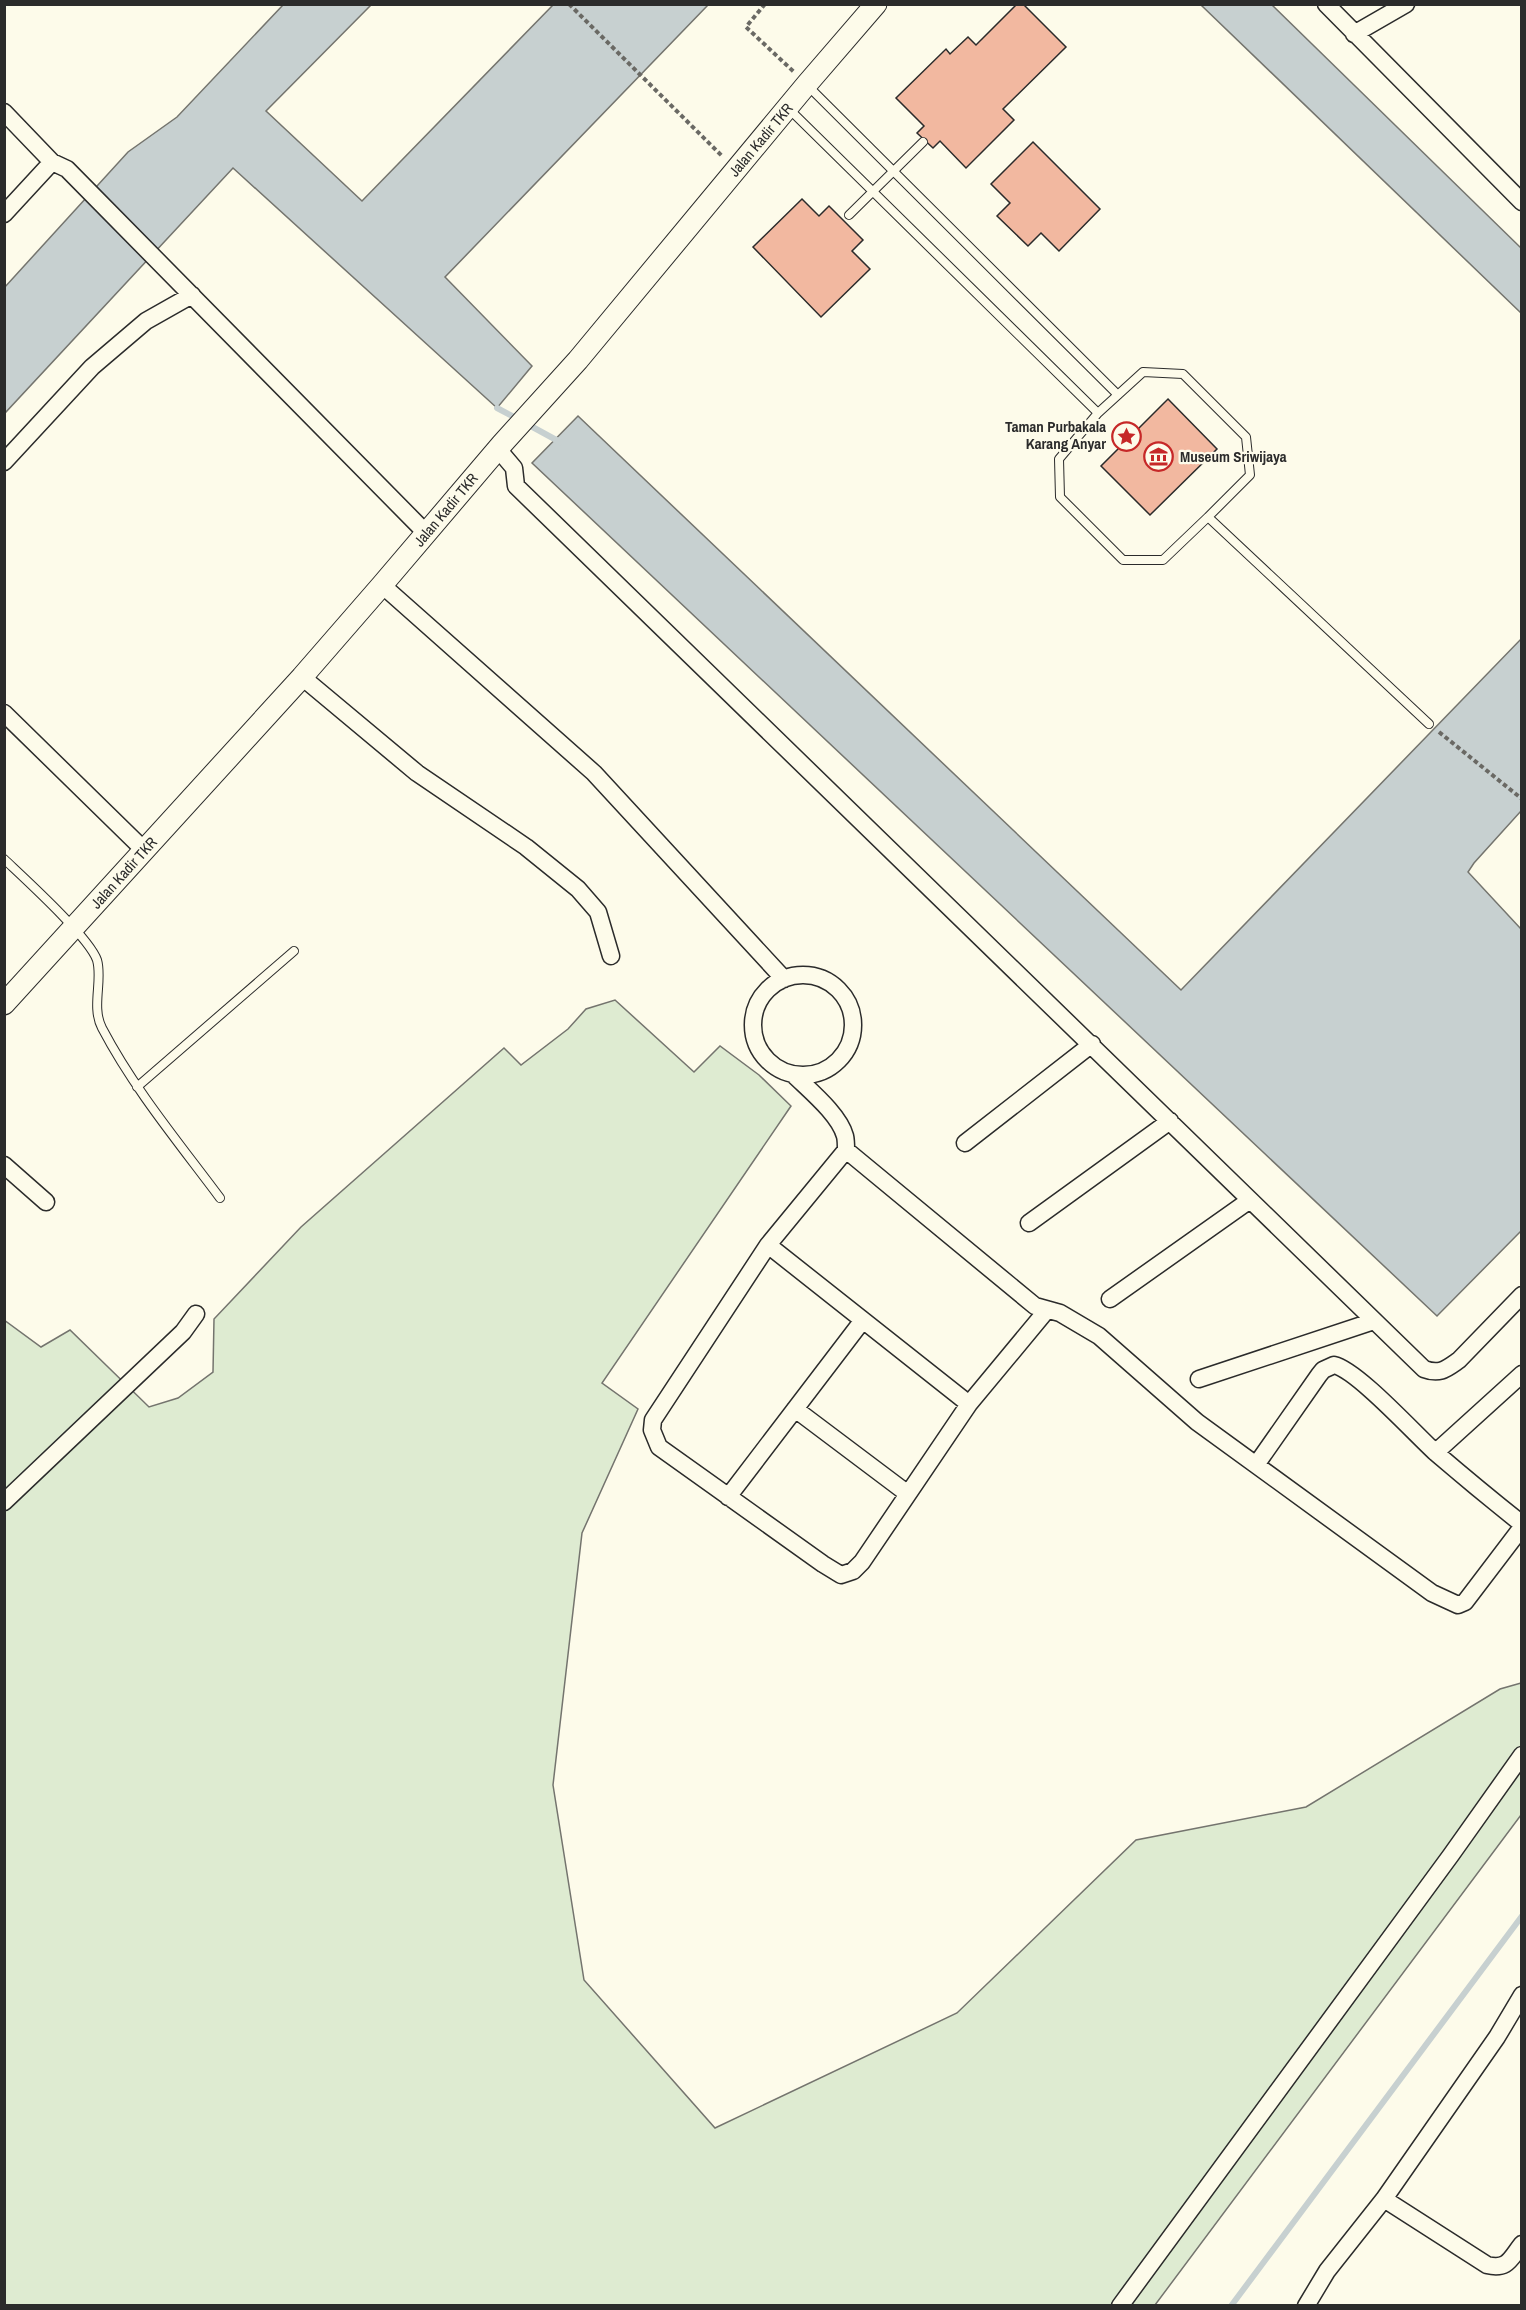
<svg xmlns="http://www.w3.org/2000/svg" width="1526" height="2310" font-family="'Archivo Narrow',sans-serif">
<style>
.green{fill:#deebd1;stroke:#74746e;stroke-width:1.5}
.water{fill:#c7d0d0;stroke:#74746e;stroke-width:1.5}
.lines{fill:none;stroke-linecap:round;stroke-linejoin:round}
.stream{stroke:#c7d0d0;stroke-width:6}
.building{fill:#f2b8a0;stroke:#2b2b2b;stroke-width:1.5}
.service-casing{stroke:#2b2b2b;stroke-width:10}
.minor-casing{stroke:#2b2b2b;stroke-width:19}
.tertiary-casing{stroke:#2b2b2b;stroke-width:23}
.path{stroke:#6a6964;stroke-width:4;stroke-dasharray:4.5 3;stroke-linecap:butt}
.service{stroke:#fdfbea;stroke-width:8}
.minor{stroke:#fdfbea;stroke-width:16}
.tertiary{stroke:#fdfbea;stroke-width:21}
.labels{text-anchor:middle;stroke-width:4.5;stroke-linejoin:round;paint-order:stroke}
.street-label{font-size:15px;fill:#2b2b2b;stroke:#fdfbea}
.poi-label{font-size:15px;font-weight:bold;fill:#2b2b2b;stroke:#fdfbea;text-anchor:end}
</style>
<rect width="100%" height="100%" fill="#fdfbea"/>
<path class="green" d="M615,1000L694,1072L720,1046L759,1075L791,1106L602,1383L638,1409L582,1533L553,1785L584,1980L715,2128L957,2013L1136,1840L1306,1807L1500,1689L1521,1683V1815L1155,2305H5L4,1320L41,1347L70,1330L149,1407L178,1398L213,1372L214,1319L301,1227L504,1048L521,1065L568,1029L586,1009Z"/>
<path class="water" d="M283,5H371L266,111L362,201L553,5H708L445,277L532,366L497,408L233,168L5,413L4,288L128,152L177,117Z
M1201,5H1272L1521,248V313Z
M578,416L1181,990L1521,639V811L1474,863L1468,872L1521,929V1231L1437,1316L532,463Z"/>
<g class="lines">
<path class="stream" d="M497,408L518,419
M527,424L560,442
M1231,2306L1522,1916"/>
</g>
<path class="building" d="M1017,4H1023L1066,47L1003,109L1014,120L966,168L940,141L933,148L917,133L924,126L896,98L946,49L950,54L968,37L976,45Z
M1033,142L1100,209L1059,251L1041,233L1028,246L997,216L1010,203L991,184Z
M802,199L819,216L829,206L863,240L852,251L870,269L821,317L753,247Z
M1168,399L1217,449L1150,515L1101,466Z"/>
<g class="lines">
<defs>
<path id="service" d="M807,85L1118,395
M788,108L1098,413L1143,372L1183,374L1246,437L1250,475L1208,517L1429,724
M849,215L923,142
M1098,413L1059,459L1060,497L1123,560H1163L1208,517
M4,859C25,879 89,937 97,960C103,980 91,1007 102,1028C134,1089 179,1143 220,1198
M137,1087L294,951"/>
<path id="minor" d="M1326,4L1522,202
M1354,34L1406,4
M4,112L52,162L67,169L426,533
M4,214L52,162
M498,449L514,468L516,486L1424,1369C1440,1375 1446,1369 1459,1360L1522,1295
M4,462L92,367L146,321L192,295
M382,585L594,773L784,979
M302,677L417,773L526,847L578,889L598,912L611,956
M4,713L144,850
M753 1025a50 50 0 1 1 100 0a50 50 0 1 1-100 0Z
M793,1074C809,1090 839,1114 845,1136C846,1140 846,1146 846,1150L768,1245L653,1420L652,1430L659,1447L823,1564L841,1575L853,1571L862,1562L969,1404L1047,1310
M965,1143L1092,1044
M846,1150L1035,1306L1060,1313L1099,1336L1197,1422L1432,1593L1458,1605L1465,1602L1522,1527
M4,1165L46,1202
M1029,1223L1170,1121
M768,1245L969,1404
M1110,1299L1250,1200
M1199,1379L1374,1321
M795,1409L908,1494
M1436,1452L1522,1374
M1256,1465L1319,1375L1323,1370L1334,1365C1357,1370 1415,1434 1436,1453C1464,1477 1493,1501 1522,1524
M728,1497L863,1320
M4,1502L183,1332L196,1314
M1384,2199L1487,2265C1508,2270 1510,2259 1522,2244
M1120,2306L1451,1855L1522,1755
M1306,2306L1327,2271L1384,2199L1497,2037L1522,1995"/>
<path id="tertiary" d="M4,1004L302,677L382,585L502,444L578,360L807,84L876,4"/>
</defs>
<use href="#service" class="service-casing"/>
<use href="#minor" class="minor-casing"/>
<use href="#tertiary" class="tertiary-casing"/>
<path class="path" d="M569,4L722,156
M765,4L746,27L794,72
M1439,732L1522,799"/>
<use href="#service" class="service"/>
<use href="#minor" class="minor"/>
<use href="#tertiary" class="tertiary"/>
</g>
<defs>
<symbol id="sight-ring" viewBox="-11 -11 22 22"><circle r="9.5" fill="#fdfbea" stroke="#c62828" stroke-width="1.5"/><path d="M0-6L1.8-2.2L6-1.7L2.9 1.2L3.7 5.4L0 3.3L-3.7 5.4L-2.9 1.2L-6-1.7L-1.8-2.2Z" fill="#c62828"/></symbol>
<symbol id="museum-ring" viewBox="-11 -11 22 22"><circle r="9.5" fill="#fdfbea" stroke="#c62828" stroke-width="1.5"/><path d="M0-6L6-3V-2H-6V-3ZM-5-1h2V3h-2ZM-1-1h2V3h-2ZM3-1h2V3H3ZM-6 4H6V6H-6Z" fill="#c62828"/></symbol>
</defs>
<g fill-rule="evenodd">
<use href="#sight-ring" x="1110" y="420" width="33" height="33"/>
<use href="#museum-ring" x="1142" y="440" width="33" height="33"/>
</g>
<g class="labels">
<g class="street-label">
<text transform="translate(761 140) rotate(-50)" y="5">Jalan Kadir TKR</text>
<text transform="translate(446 510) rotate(-50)" y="5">Jalan Kadir TKR</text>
<text transform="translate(124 873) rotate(-48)" y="5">Jalan Kadir TKR</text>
</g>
<g class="poi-label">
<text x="1106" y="432">Taman Purbakala<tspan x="1106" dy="17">Karang Anyar</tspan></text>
<text x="1180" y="462" text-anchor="start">Museum Sriwijaya</text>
</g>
</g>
<rect width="1526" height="2310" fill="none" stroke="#2b2b2b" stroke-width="12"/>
</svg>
